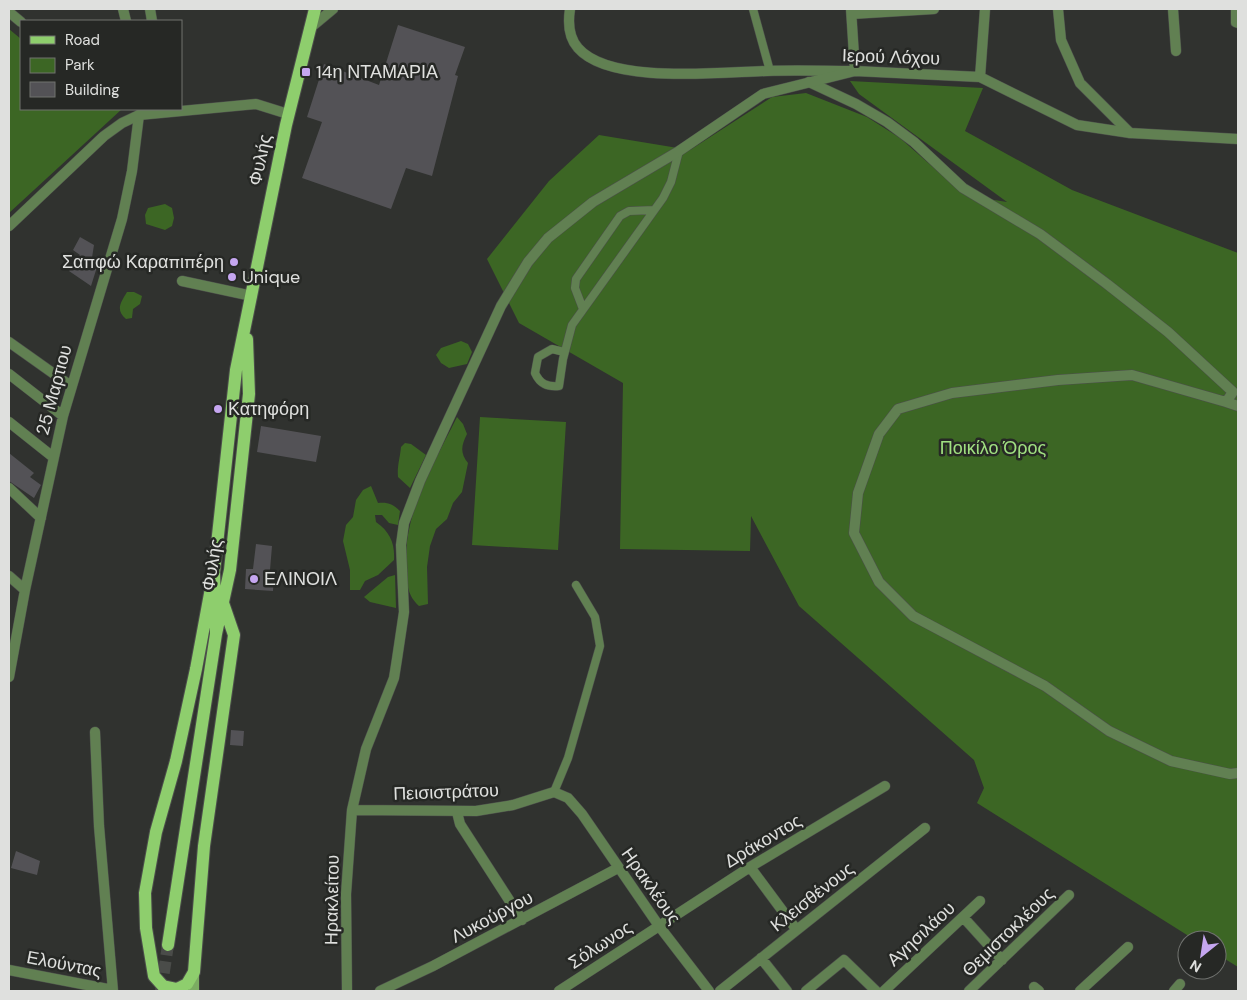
<svg xmlns="http://www.w3.org/2000/svg" width="1247" height="1000" font-family="'DM Sans',sans-serif">
<style>
.green{fill:#3c6624}
.building{fill:#535256}
.lines{fill:none;stroke-linecap:round;stroke-linejoin:round}
.primary-tunnel{stroke:#4a4c49;stroke-width:12;stroke-dasharray:12 6;stroke-linecap:butt}
.service-casing{stroke:#4c4e4b;stroke-width:9}
.minor-casing{stroke:#4c4e4b;stroke-width:11}
.tertiary-casing{stroke:#4c4e4b;stroke-width:11}
.secondary-casing{stroke:#4c4e4b;stroke-width:11}
.primary-casing{stroke:#4c4e4b;stroke-width:14}
.service{stroke:#618052;stroke-width:8}
.minor{stroke:#618052;stroke-width:10}
.tertiary{stroke:#618052;stroke-width:10}
.secondary{stroke:#7bac62;stroke-width:10}
.primary{stroke:#8ece6d;stroke-width:12}
.poi-dot{fill:#c5a6f0;stroke:#262825;stroke-width:2}
.labels{text-anchor:middle;stroke-width:5;stroke-linejoin:round;paint-order:stroke}
.street-label{font-size:18px;fill:#dfe0de;stroke:#262825}
.poi-label{font-size:18px;fill:#dfe0de;stroke:#262825;text-anchor:start}
.park-label{font-size:18px;fill:#a0e081;stroke:#262825}
</style>
<rect width="100%" height="100%" fill="#30322f"/>
<path class="green" d="M9,29L21,39V109H122L9,213Z
M850,81L983,88L965,131L1072,190L1238,253V967L1217,954V940H1195L977,803L984,788L974,760L799,606L751,516L750,551L620,549L623,383L519,323L487,259L549,181L599,135L690,150L772,97L806,93L867,117L900,138L950,182L969,196L1007,202L859,94Z
M165,204L172,208L174,218L172,226L165,230L146,224L145,215L148,208Z
M127,292H134L142,296L140,304L133,309L132,318L126,319C115,310 121,302 127,292Z
M461,341L468,344L472,352L467,364L449,368L441,363L436,355L441,348Z
M457,417L463,424L467,434C461,446 460,453 468,463L462,492L453,503L447,519L436,529L430,546L427,567L428,604L419,606C407,595 407,584 406,568C403,513 433,465 457,417Z
M480,417L566,422L558,550L472,545Z
M405,443L411,444L426,455L410,488L398,477C397,466 400,458 401,447Z
M371,486L378,503C388,502 393,504 400,511L398,525L389,523L382,515H375L376,522C390,532 395,543 394,560L378,575L365,581L360,590H350V570L343,541L346,525L353,517L356,500L363,490Z
M395,575L396,608L370,602L364,597L388,577Z"/>
<path class="building" d="M398,25L465,47L455,75L458,76L432,176L406,168L391,209L302,178L322,122L307,117L324,64L379,85Z
M80,237L94,245L91,264L97,267L91,286L69,271L80,255L73,250Z
M261,426L321,436L316,462L257,452Z
M9,453L34,473L30,477L41,485L34,498L9,481Z
M256,544L272,546L270,570H274L273,591L245,589L246,569H253Z
M231,730L244,731L243,746L230,745Z
M16,851L40,861L37,875L11,868Z"/>
<g class="lines">
<path class="primary-tunnel" d="M161,991L168,945"/>
<defs>
<path id="service" d="M753,9L770,71
M1235,9V23L1238,24
M583,309L575,288L576,279L620,216L629,211L654,210
M564,352L552,349L538,357L535,373C540,384 547,387 559,386L563,359L572,325L663,198L671,182L679,151
M554,792L568,758L600,646L595,617L576,585"/>
<path id="minor" d="M150,9L152,21
M570,9C568,22 568,37 578,48C610,85 722,72 767,71C796,70 826,71 855,71L851,9
M1058,9L1061,40L1080,83L1130,133
M1173,9L1176,51
M9,12L21,22
M852,14L934,9
M809,82L856,104L887,122L914,142L963,188L1040,234L1107,284L1168,332L1233,392L1226,402L1238,406
M182,281L252,296
M9,342L71,386
M9,374L63,416
M1226,402L1132,375L1058,380L952,393L898,409L879,434L858,493L854,533L879,582L913,616L1045,686L1109,731L1171,761L1230,774L1238,773
M9,422L53,457
M9,488L41,518
M9,576L25,590
M9,677L25,590L63,416L122,219L132,171L139,115
M95,732L99,826L113,991
M457,812L460,824L522,920
M750,867L796,929
M963,917L1002,960
M761,958L787,991
M9,970L113,990
M1034,987L1039,991
M380,991L433,966L618,868
M559,991L750,867L885,786
M720,991L925,828
M806,991L844,960L876,991
M884,991L980,901
M969,991L1069,895
M1080,991L1128,947
M1174,991L1180,984"/>
<path id="tertiary" d="M123,9L126,21
M309,29L333,9
M980,77L985,9
M9,226L104,136L122,123L139,115L256,104L288,114
M352,810L476,811L513,805L554,792L568,798L582,814L659,926L709,991
M347,991L346,894L352,810L366,749L394,678L397,659L404,612L401,545L404,523L420,481L501,306L528,262L548,238L593,202L679,151L763,94L855,71L980,77L1077,125L1130,133L1238,139"/>
<path id="secondary" d="M194,972V991"/>
<path id="primary" d="M214,572L196,669L176,761L156,832L145,893L146,928L154,976L163,986L177,989L187,984L194,972L204,846L234,635L223,603
M216,634L214,572L236,370L286,125L315,9
M168,945L216,634L230,570L249,394L247,339"/>
</defs>
<use href="#service" class="service-casing"/>
<use href="#minor" class="minor-casing"/>
<use href="#tertiary" class="tertiary-casing"/>
<use href="#secondary" class="secondary-casing"/>
<use href="#primary" class="primary-casing"/>
<use href="#service" class="service"/>
<use href="#minor" class="minor"/>
<use href="#tertiary" class="tertiary"/>
<use href="#secondary" class="secondary"/>
<use href="#primary" class="primary"/>
</g>
<g class="poi-dot">
<rect x="301" y="67" width="10" height="10" rx="2.5"/>
<circle cx="234" cy="262" r="5"/>
<circle cx="232" cy="277" r="5"/>
<circle cx="218" cy="409" r="5"/>
<circle cx="254" cy="579" r="5"/>
</g>
<g class="labels">
<g class="street-label">
<text transform="translate(891 57) rotate(2)" y="6">Ιερού Λόχου</text>
<text transform="translate(260 160) rotate(-78)" y="6">Φυλής</text>
<text transform="translate(54 390) rotate(-75)" y="6">25 Μαρτιου</text>
<text transform="translate(212 565) rotate(-81)" y="6">Φυλής</text>
<text transform="translate(446 792) rotate(-2)" y="6">Πεισιστράτου</text>
<text transform="translate(763 841) rotate(-31)" y="6">Δράκοντος</text>
<text transform="translate(651 886) rotate(55)" y="6">Ηρακλέους</text>
<text transform="translate(812 897) rotate(-38)" y="6">Κλεισθένους</text>
<text transform="translate(332 900) rotate(-89)" y="6">Ηρακλείτου</text>
<text transform="translate(492 917) rotate(-28)" y="6">Λυκούργου</text>
<text transform="translate(1008 932) rotate(-44)" y="6">Θεμιστοκλέους</text>
<text transform="translate(921 934) rotate(-43)" y="6">Αγησιλάου</text>
<text transform="translate(600 945) rotate(-33)" y="6">Σόλωνος</text>
<text transform="translate(64 964) rotate(11)" y="6">Ελούντας</text>
</g>
<g class="poi-label">
<text x="316" y="78">14η ΝΤΑΜΑΡΙΑ</text>
<text x="224" y="268" text-anchor="end">Σαπφώ Καραπιπέρη</text>
<text x="242" y="283">Unique</text>
<text x="228" y="415">Κατηφόρη</text>
<text x="264" y="585">ΕΛΙΝΟΙΛ</text>
</g>
<g class="park-label">
<text x="993" y="454">Ποικίλο Όρος</text>
</g>
</g>
<rect width="1247" height="1000" fill="none" stroke="#dfe0de" stroke-width="20"/>
<rect x="20" y="20" width="162" height="90" fill="#262825" stroke="#70726f"/>
<rect x="30" y="36" width="25" height="8" fill="#8ece6d" stroke="#70726f"/>
<text x="65" y="45" font-size="15" fill="#dfe0de">Road</text>
<rect x="30" y="58" width="25" height="15" fill="#3c6624" stroke="#70726f"/>
<text x="65" y="70" font-size="15" fill="#dfe0de">Park</text>
<rect x="30" y="82" width="25" height="15" fill="#535256" stroke="#70726f"/>
<text x="65" y="95" font-size="15" fill="#dfe0de">Building</text>
<g transform="translate(1202 955) rotate(210)"><circle r="24" fill="#262825" stroke="#70726f"/>
<path d="M0-4L9 19L0 12L-9 19Z" fill="#c5a6f0"/>
<text y="-8" font-size="14" font-weight="bold" text-anchor="middle" fill="#dfe0de">N</text>
</g>
</svg>
